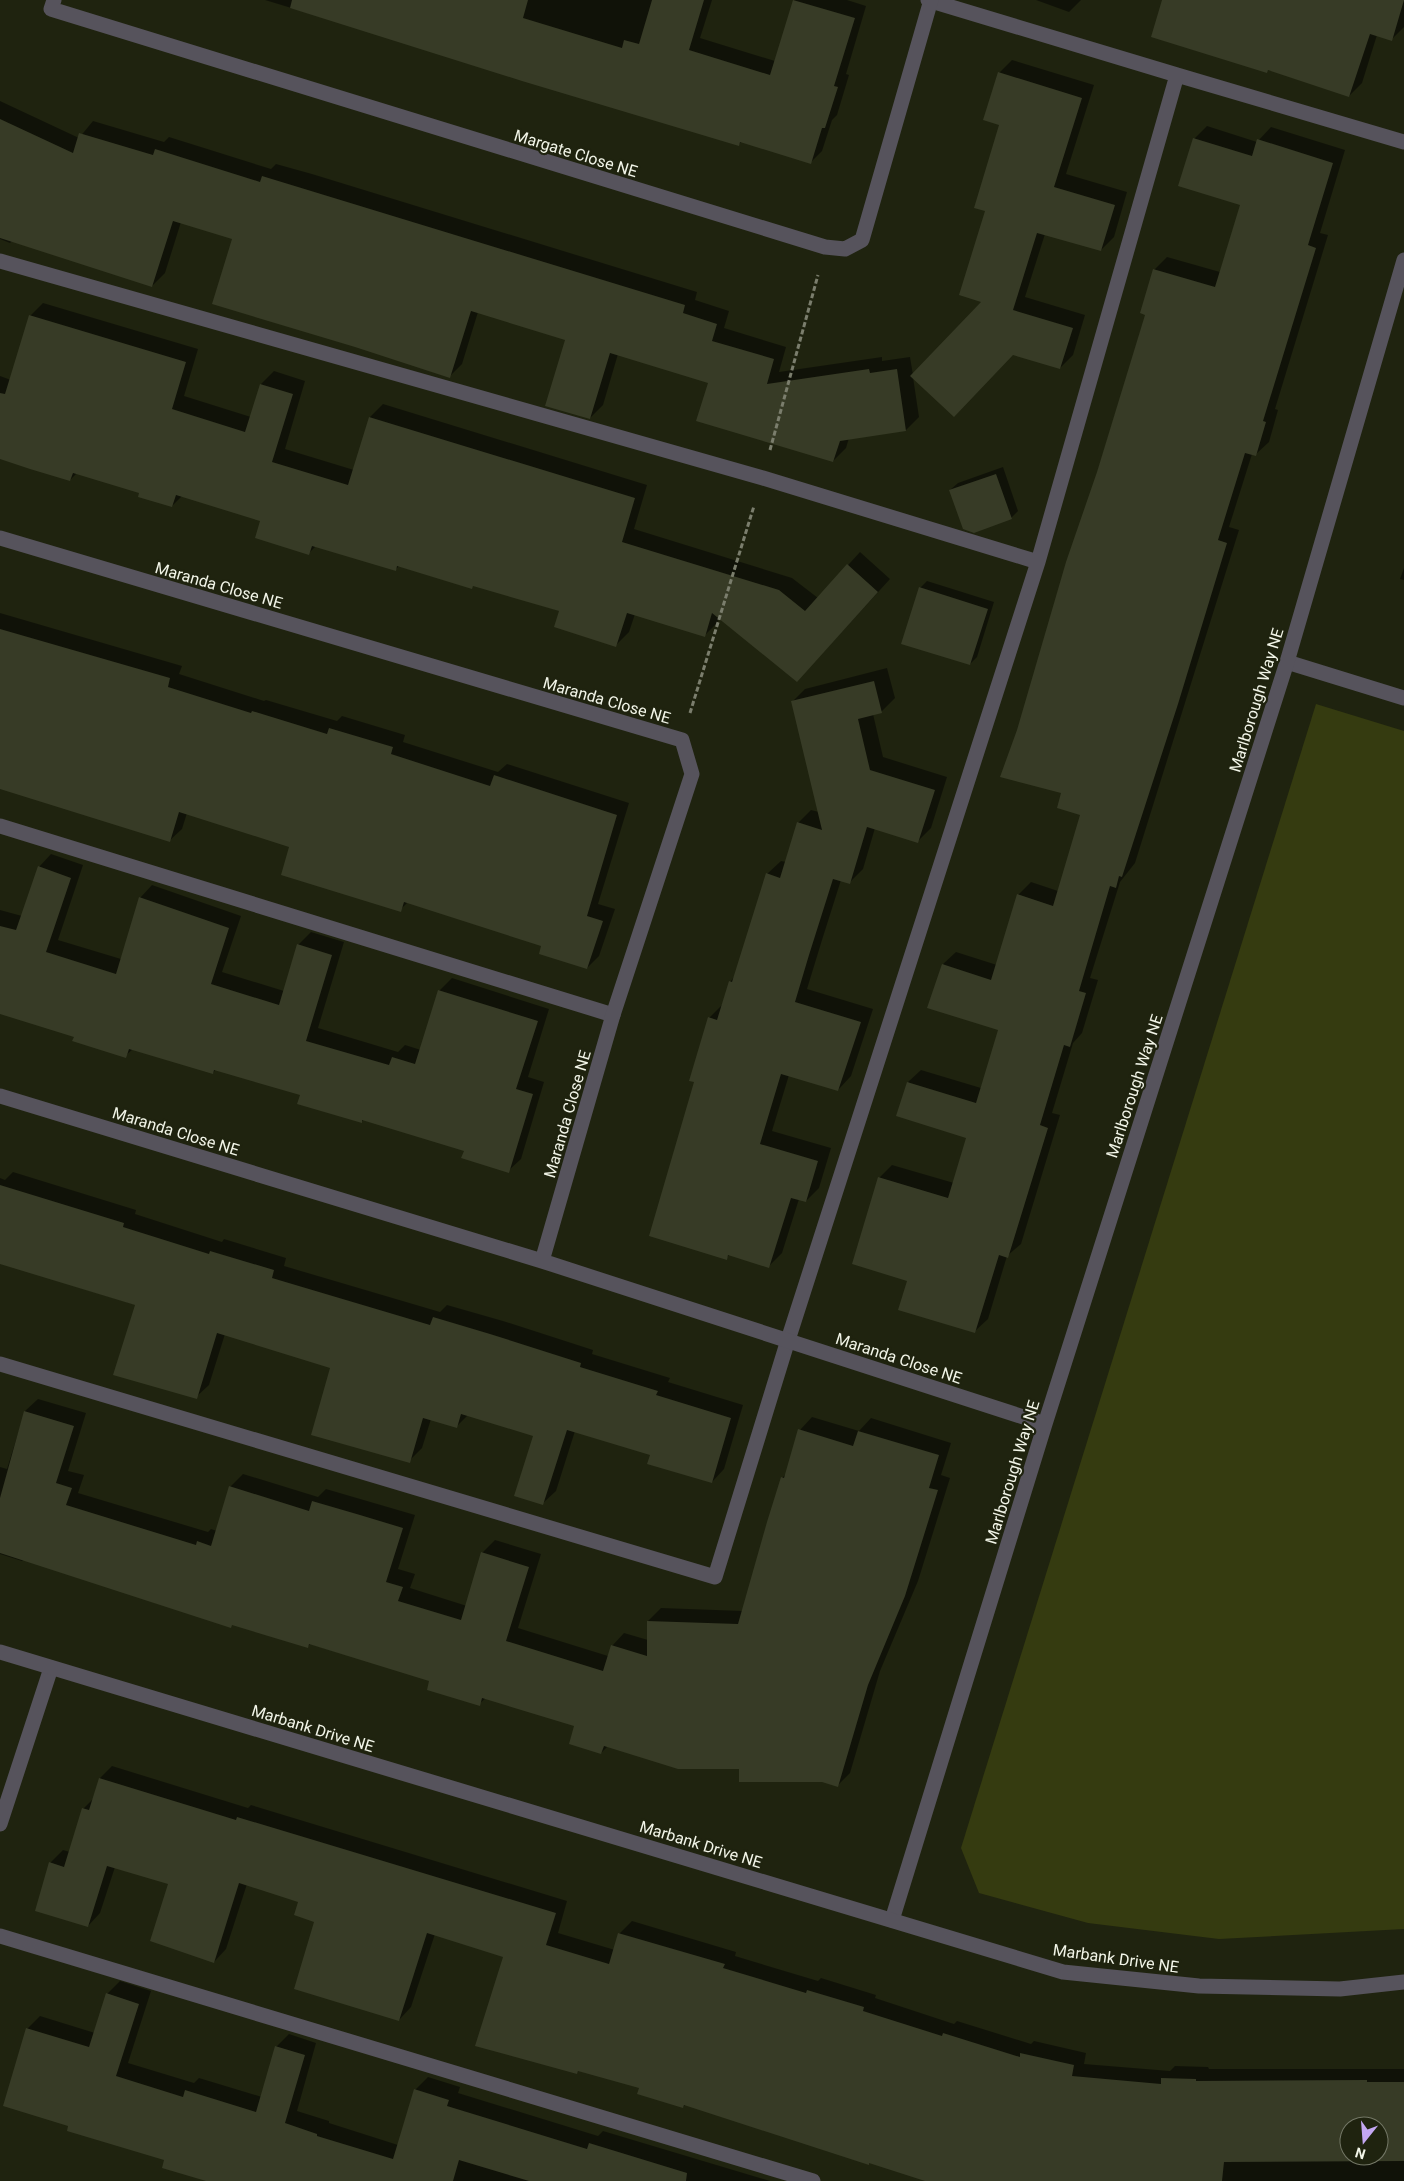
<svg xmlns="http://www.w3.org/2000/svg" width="1404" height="2181" font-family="Roboto,sans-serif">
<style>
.green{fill:#353b10}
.shadow{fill:#0007;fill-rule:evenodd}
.building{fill:#373b26;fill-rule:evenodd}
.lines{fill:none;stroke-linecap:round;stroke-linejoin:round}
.path{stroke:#7b7e6d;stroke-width:3;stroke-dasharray:5 2.5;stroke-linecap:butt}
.service{stroke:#56535c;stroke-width:15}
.minor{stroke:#56535c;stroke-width:15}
.tertiary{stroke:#56535c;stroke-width:15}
.labels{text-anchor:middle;stroke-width:4.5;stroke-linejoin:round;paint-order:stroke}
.street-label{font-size:16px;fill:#f2f5e8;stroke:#1f230f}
</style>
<rect width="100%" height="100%" fill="#1f230f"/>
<path class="green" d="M1316,704L1404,731V1929L1219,1939L1088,1923L979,1893L961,1848Z"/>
<path class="shadow" d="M265,0H712L700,38L775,61L794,0H847L866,6L846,74L849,75L837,115L832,120L822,151L810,163L742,141L739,144Z
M1036,0H1081L1069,12Z
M1163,0H1404V27L1392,39L1377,35L1362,83L1349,96L1270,69L1267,71Z
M1012,60L1094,85L1066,174L1127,192L1114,237L1101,250L1045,234L1025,297L1085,315L1073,355L1060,368L1013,353L913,377L919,417L906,430L849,438L846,448L833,461L709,382L618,354L603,405L590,418L567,340L478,312L462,364L449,377L233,238L181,222L165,273L152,286L12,241L10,243L0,239V101L79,138L93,121L164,142L169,137L271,169L276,164L312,174L697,292L695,300L729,311L724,328L786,347L779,372L882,357V361L910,357L913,375L983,301L987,210L1001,125L999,73Z
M1207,126L1257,142L1271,127L1345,150L1320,233L1328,235L1275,409L1278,410L1269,442L1256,454H1252L1229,527L1239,530L1135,863L1120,882L1090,978L1098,980L1082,1033L1073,1043L1052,1113L1060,1115L1021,1244L1007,1256L988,1319L975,1331L908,1280L854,1264L880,1177L892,1165L954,1183L968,1138L908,1082L921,1070L981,1088L999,1030L943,964L956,952L997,965L1018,895L1031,882L1058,891L1082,814L1063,793L1018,731L1146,314L1154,270L1167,257L1220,272L1241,204L1180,185L1195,138Z
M43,303L198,349L184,396L251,417L261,384L274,371L305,381L285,449L354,470L370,417L383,404L647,485L634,529L792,578L818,598L860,552L890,579L797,681L719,617L717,623L704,636L635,614L629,632L616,645L560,611L474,585L471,588L399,566L395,570L316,546L309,553L262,520L182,496L172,506L140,492L77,473L70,480L0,458V376L11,380L30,316Z
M1003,467L1018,511L1011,518L950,490L958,483Z
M1404,568V580L1400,579Z
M927,581L994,602L977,657L970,664L920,588Z
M0,613L182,666L179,674L264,701L266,700L337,721L342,716L405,735L403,742L498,772L507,764L629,803L598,904L615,909L599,956L587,968L543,945L408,902L400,910L291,846L187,813L182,829L169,841L0,770Z
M887,668L895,698L882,711L873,714L883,757L947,777L931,828L918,841L875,828L863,869L850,882L841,880L822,940L807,989L873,1009L851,1076L838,1090L789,1075L772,1131L831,1148L819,1188L806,1201L799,1199L782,1253L769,1266L730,1254L726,1258L695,1081L709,1018L722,1005L730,982L735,976L767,874L781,861L786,862L798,823L811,810L819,812L792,702L805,689Z
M51,854L83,865L58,940L121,959L140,898L152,885L241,916L222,972L284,991L298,945L311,932L344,942L318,1028L398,1052L405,1045L421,1050L439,991L452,978L549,1009L528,1077L544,1082L521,1159L508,1171L465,1150L364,1119L361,1122L302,1094L216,1069L213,1073L133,1049L125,1056L75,1036L0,1011V910L22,916L39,867Z
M13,1172L136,1210L135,1214L222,1242L224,1239L286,1258L284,1266L440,1312L447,1305L503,1321L593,1350L592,1354L670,1378L668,1382L743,1405L724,1469L712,1482L652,1454L575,1431L556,1491L543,1503L534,1435L468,1415L456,1427L431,1419L422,1448L409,1461L332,1367L225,1334L209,1385L196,1397L136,1305L0,1263V1178L5,1180Z
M38,1399L86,1413L68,1471L84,1475L78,1493L208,1532L211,1529L217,1531L230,1487L243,1474L318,1497L326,1489L415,1515L398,1569L415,1574L410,1588L467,1606L482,1553L495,1540L541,1554L518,1628L608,1656L612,1646L624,1633L648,1640V1621L661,1608L743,1611L782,1478L787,1473L800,1430L812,1417L859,1431L871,1418L951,1443L941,1475L950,1478L918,1581L880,1671L850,1773L837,1786L822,1781L608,1746L601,1753L576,1725L486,1698L479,1704L431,1680L310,1644L307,1647L24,1560L22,1561L0,1554V1467L7,1469L25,1411Z
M112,1766L248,1808L251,1805L567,1901L558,1933L615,1950L619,1934L632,1921L736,1952L735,1956L818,1981L821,1978L876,1995L875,1998L954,2024L957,2021L1031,2044L1034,2041L1086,2053L1084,2064L1170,2071L1175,2066L1208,2067L1209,2069H1404V2181H928L686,2104L683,2107L641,2087L579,2070L577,2073L505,1956L435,1934L411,2007L399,2020L300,1901L247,1884L226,1949L214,1962L170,1883L115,1867L100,1913L88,1926L50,1863L63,1850L70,1852L83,1809L94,1798L100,1778ZM1349,2126H1379V2156H1349Z
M120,1981L151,1991L128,2063L194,2083L199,2078L262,2097L276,2047L289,2034L316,2043L297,2111L329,2121V2123L398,2145L415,2090L428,2077L460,2087L458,2093L598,2136L603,2131L770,2181H208L165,2159L69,2125L27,2029L40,2016L95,2033L107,1994Z"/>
<path class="building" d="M292,0H528L523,18L622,48L624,40L639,44L652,0H704L689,50L770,75L793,0L855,18L834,86L838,87L825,128H822L811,164L740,142L739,146L522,81L290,8Z
M1162,0H1404L1392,41L1370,34L1349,97L1268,70L1267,73L1151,37Z
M998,72L1082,98L1054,187L1115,205L1101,251L1037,233L1013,310L1073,328L1060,369L1013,355L954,417L910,376L981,302L959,295L985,211L974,208L999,125L983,120Z
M0,119L73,153L79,133L153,155L155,149L260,182L262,176L685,305L683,313L717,324L712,341L774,359L767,384L869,369L870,373L897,369L906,431L840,441L833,462L696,421L708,383L610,353L590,419L545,406L565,340L471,311L450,378L355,347L212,304L232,239L173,221L152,287L0,238Z
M1193,138L1252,156L1257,139L1333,163L1308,245L1316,248L1263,421L1266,422L1256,456L1245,453L1218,540L1227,543L1178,704L1122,877L1119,876L1116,888L1110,886L1079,991L1086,993L1070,1047L1064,1045L1040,1125L1048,1128L1008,1258L999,1255L975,1333L898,1310L907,1281L852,1264L878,1177L948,1198L966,1138L896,1116L907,1082L976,1103L998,1030L927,1008L942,964L991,980L1017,894L1053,906L1080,815L1057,808L1061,793L1000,777L1017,730L1066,562L1097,472L1145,315L1140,313L1153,269L1215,287L1240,205L1178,186Z
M29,315L186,362L172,409L245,432L260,384L293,394L272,462L348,485L369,417L635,498L622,542L779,590L805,611L847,564L878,592L797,682L712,613L705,637L627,613L616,647L554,627L559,611L473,586L472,589L397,566L396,571L312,546L309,555L255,538L260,521L176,495L172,507L138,497L139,493L73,473L70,481L30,469L0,459V393L5,394Z
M996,474L1012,519L974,533L963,529L949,490Z
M919,587L988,609L970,665L901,644Z
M0,629L170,678L168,687L251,713L252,711L327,734L329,728L393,747L391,754L490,786L494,775L617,815L587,916L603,921L587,969L539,954L541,946L404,902L401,912L281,875L289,847L179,812L170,842L0,789Z
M874,681L882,713L858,719L870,770L935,790L918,843L867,827L850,884L833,879L809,955L795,1002L861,1022L838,1091L781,1074L760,1144L818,1161L806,1202L791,1198L769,1268L728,1255L727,1260L649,1236L694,1082L689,1081L708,1017L717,1020L729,981L732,982L766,873L780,878L797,822L822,830L791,701Z
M38,866L71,878L46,952L116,974L139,897L229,928L211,984L279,1005L297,944L332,955L306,1041L389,1065L392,1057L415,1064L438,990L538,1021L516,1089L533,1094L509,1173L461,1158L464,1151L362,1120V1123L297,1104L300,1095L214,1070L213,1074L129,1049L126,1058L72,1041L74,1037L0,1014V926L16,930Z
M0,1185L124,1223L123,1227L209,1254L210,1251L274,1270L272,1278L430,1325L433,1317L490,1334L581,1363L580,1367L658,1391L656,1395L731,1418L712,1483L647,1464L650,1455L567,1430L543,1505L514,1496L533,1436L461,1414L457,1428L423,1418L410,1463L311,1435L330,1368L217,1333L197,1399L113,1375L135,1305L0,1264Z
M24,1411L74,1426L56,1483L72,1488L66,1505L196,1545L197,1541L211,1546L229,1486L309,1511L312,1501L360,1515L403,1528L386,1582L403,1587L398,1601L461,1620L481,1552L529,1567L506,1641L603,1671L611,1645L647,1656V1621L738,1624L767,1522L781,1477L784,1478L798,1429L853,1446L858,1431L939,1455L929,1488L938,1490L905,1596L868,1685L838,1787L822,1782H739V1769H678L604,1746L601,1754L569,1744L574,1726L482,1698L480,1706L427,1690L429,1681L309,1644L308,1648L232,1625L231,1628L0,1553V1498Z
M99,1778L236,1820L237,1817L556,1913L546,1945L609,1964L618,1933L725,1964L723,1968L806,1993L807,1990L864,2007L863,2011L942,2036L943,2033L1020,2057V2053L1074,2065L1072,2076L1161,2084V2078L1196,2079V2081L1367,2080V2082H1404V2161L1224,2162L1222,2181H925L869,2163V2165L684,2105L683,2108L637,2094L639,2088L578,2071L577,2074L475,2046L503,1957L427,1933L399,2021L294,1989L314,1922L294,1915L298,1902L239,1883L214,1963L150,1941L168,1884L107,1866L88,1927L35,1911L49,1862L64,1867L82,1808L89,1810ZM1349,2126H1379V2156H1349Z
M106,1993L139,2004L116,2076L183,2097L185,2090L256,2112L275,2046L305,2055L285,2123L317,2134V2136L393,2159L414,2089L449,2100L447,2106L587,2149L589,2143L687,2173L686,2181H529L459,2160L453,2181H206L162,2168L164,2160L67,2131L68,2126L3,2106L26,2028L89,2047Z"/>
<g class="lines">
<path class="path" d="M770,450L818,275
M690,713L754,506"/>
<path class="service" d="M1177,75L1404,142
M0,261L763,478L1038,562L1177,75L928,0
M1287,662L1404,698
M0,826L613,1015
M0,1364L715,1577L788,1340L1038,562
M0,1936L813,2181"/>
<path class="minor" d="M54,0L51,9L825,247L845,249L862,240L931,0
M0,538L682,740L692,774L613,1015L542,1261
M0,1096L542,1261L1045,1424
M0,1824L51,1668
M892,1920L1045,1424L1287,662L1404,260"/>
<path class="tertiary" d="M0,1652L1063,1972L1199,1986L1340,1989L1404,1982"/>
</g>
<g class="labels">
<g class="street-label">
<text transform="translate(576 153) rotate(17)" y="6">Margate Close NE</text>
<text transform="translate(219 585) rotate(16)" y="6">Maranda Close NE</text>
<text transform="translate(607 700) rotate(16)" y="6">Maranda Close NE</text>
<text transform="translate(1256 700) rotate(-73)" y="6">Marlborough Way NE</text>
<text transform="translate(1134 1086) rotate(-72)" y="6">Marlborough Way NE</text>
<text transform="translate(567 1114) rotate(-74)" y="6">Maranda Close NE</text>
<text transform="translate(176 1131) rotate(17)" y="6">Maranda Close NE</text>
<text transform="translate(899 1358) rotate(18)" y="6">Maranda Close NE</text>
<text transform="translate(1012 1472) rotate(-73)" y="6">Marlborough Way NE</text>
<text transform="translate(313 1728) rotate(17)" y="6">Marbank Drive NE</text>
<text transform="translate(701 1844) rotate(17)" y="6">Marbank Drive NE</text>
<text transform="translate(1116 1958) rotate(8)" y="6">Marbank Drive NE</text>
</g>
</g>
<g transform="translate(1364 2141) rotate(197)"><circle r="24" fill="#1f230f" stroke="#737766"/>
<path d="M0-4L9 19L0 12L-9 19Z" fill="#c3a7f2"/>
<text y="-8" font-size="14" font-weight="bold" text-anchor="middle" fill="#f2f5e8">N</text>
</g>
</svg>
